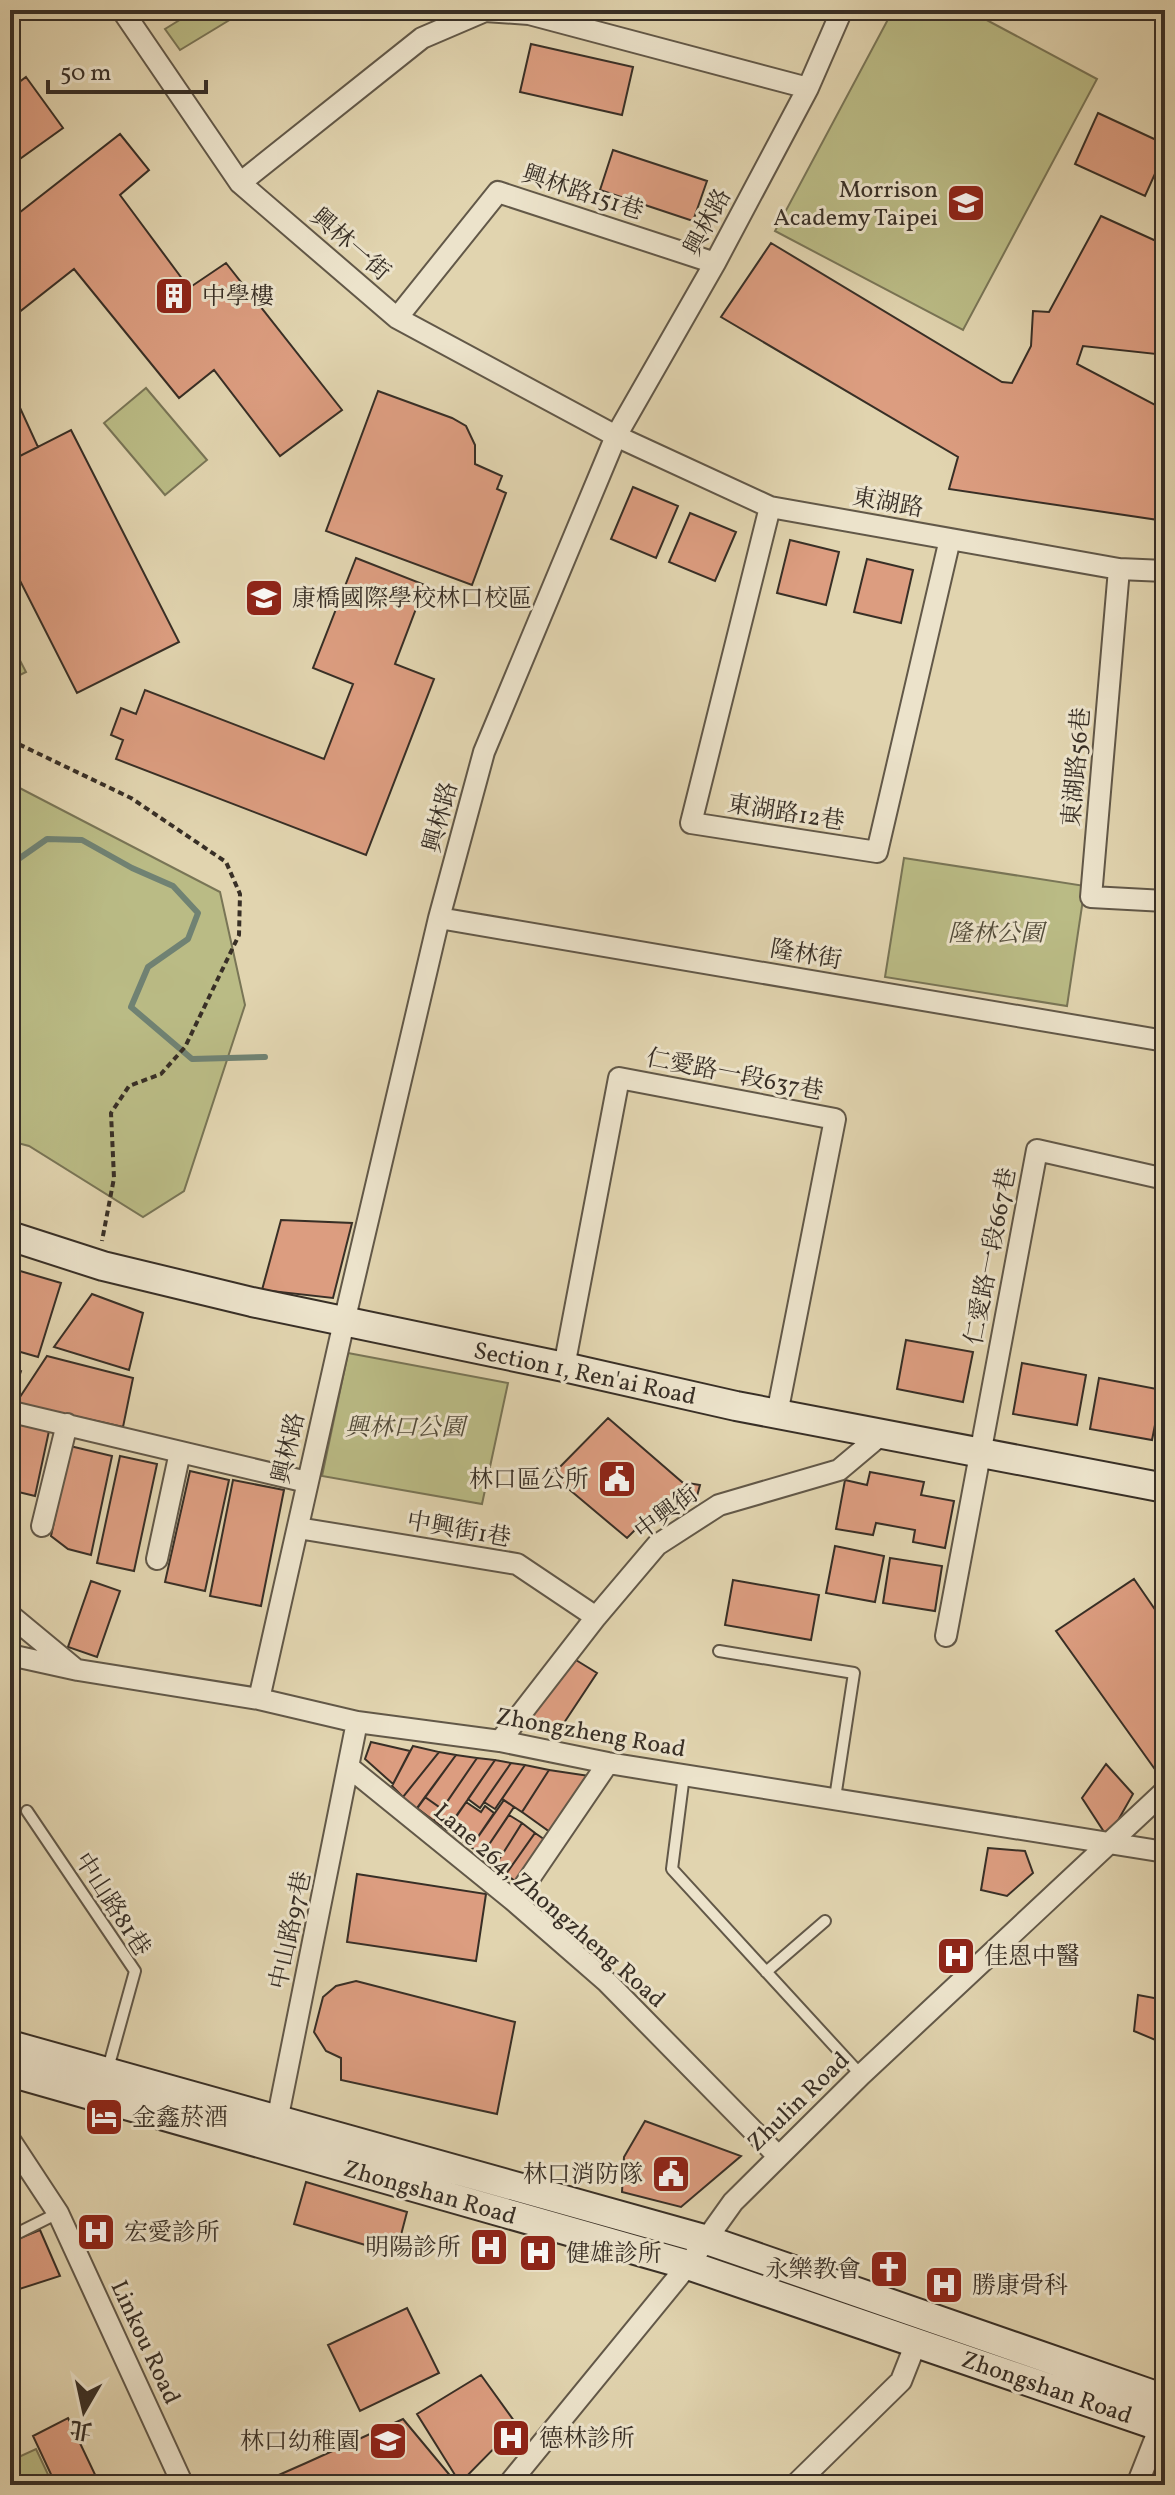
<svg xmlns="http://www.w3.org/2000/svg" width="1175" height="2495" font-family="Vollkorn,'Noto Serif TC',serif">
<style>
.green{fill:#babb85;stroke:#797556;stroke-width:2}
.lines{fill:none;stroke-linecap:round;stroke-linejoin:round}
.stream{stroke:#708273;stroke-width:6}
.building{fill:#dc9d80;stroke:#382f26;stroke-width:2}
.service-casing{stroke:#625848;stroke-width:14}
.minor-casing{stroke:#625848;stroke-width:24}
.secondary-casing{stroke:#382f26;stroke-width:32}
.path{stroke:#382f26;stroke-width:4;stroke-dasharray:6 4;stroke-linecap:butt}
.service{stroke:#ece3cb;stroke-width:10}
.minor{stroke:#ece3cb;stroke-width:20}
.secondary{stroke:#ece3cb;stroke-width:28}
.labels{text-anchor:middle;stroke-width:6;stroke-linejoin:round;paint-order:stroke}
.poi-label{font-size:24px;fill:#382f26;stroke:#ece3cb;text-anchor:start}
.street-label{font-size:24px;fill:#382f26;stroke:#ece3cb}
.park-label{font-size:24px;font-style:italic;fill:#524b39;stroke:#ece3cb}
</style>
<rect width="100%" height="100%" fill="#e1d4af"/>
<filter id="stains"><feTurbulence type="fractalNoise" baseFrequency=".0025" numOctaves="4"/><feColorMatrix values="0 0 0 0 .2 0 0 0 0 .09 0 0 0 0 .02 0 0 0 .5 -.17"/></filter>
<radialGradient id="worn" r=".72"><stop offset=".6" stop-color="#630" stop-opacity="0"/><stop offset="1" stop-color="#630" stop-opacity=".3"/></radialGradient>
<path class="green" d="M196,10H246L180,50L165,29Z
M893,10H968L1097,79L963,330L775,231Z
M146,388L207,460L165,495L104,423Z
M10,641L26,672L10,680Z
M10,783L220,892L245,1005L184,1191L143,1217L29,1146L10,1141Z
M904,858L1085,886L1067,1006L885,977Z
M348,1353L508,1383L482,1504L322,1476Z
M36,2449L53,2485H10V2461Z"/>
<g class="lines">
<path class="stream" d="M10,865L47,839L82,840L132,868L173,886L198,913L188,939L148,967L131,1007L192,1059L265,1057"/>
</g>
<path class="building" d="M531,44L633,67L622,115L520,92Z
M26,77L63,128L10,166V89Z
M1098,113L1165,144V170L1158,167L1145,196L1075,164Z
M120,134L149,170L120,195L189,288L226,263L342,410L280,456L214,370L179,398L74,269L18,313L10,303V220Z
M613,150L707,181L693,221L600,190Z
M1101,216L1165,245V355L1083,346L1077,364L1165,410V521L949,489L958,457L721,317L771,243L1002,382L1012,383L1031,346L1033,311L1049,312Z
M10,386L38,447L10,461Z
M378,391L452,418L466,426L475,445V464L502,476L497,489L506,493L472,585L326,531Z
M71,430L179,642L77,693L10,561V461Z
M633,487L678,506L656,558L611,539Z
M690,513L736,532L715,581L669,562Z
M790,540L839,552L826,605L777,593Z
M356,558L425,585L395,664L434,679L366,855L116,759L123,740L111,735L121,708L136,714L145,690L324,759L353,684L313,668Z
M867,559L913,570L901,623L854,612Z
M281,1220L352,1223L333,1298L262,1290Z
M10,1268L61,1283L38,1357L10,1349Z
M92,1294L143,1313L129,1370L54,1347Z
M906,1340L973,1352L963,1402L897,1389Z
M47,1356L133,1378L123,1427L16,1403Z
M1022,1363L1086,1375L1077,1425L1013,1414Z
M10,1367L21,1371L10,1404Z
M1099,1378L1162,1390L1152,1440L1090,1429Z
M608,1418L682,1482L700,1485L697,1496L669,1507L663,1502L627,1538L552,1475Z
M10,1421L49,1431L35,1496L10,1490Z
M70,1446L112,1456L91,1555L68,1549L51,1536Z
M120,1456L157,1464L134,1571L97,1563Z
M190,1471L229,1480L205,1591L165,1582Z
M870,1472L924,1482L921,1495L954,1501L945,1548L913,1542L915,1530L876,1523L873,1535L836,1529L845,1480L867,1485Z
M233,1480L284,1490L261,1606L210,1596Z
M835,1546L884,1556L875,1602L826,1593Z
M890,1558L942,1566L935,1611L883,1603Z
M1134,1579L1165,1624V1771L1159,1775L1056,1631Z
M733,1580L819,1595L811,1640L725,1625Z
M91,1581L120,1591L97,1657L68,1647Z
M571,1657L597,1673L554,1738L529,1722Z
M371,1742L410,1751L393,1784L365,1759Z
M413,1746L439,1752L403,1797L392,1786Z
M439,1752L456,1755L416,1810L403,1797Z
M456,1755L477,1758L442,1809L425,1797Z
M477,1758L495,1760L447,1830L434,1821Z
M495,1760L511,1763L480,1808L468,1799Z
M511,1763L525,1765L495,1809L484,1802Z
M1106,1764L1133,1794L1108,1838L1082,1798Z
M525,1765L549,1770L522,1812L502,1799Z
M549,1770L596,1777L557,1837L522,1812Z
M425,1797L442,1809L434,1821L417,1808Z
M504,1800L514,1807L482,1855L471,1847Z
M466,1802L481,1812L485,1806L494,1813L471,1847L454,1835L462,1824L454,1819Z
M509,1815L522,1823L495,1866L482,1855Z
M522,1823L535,1833L506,1874L495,1866Z
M535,1833L551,1844L522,1887L506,1874Z
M988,1848L1025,1851L1033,1873L1007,1896L981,1890Z
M357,1874L486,1894L476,1961L347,1942Z
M356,1981L515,2022L497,2114L341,2080V2058L326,2051L314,2032L323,1997L336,1986Z
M1138,1995L1165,2000V2044L1134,2031Z
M645,2121L741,2156L681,2207L622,2192L624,2157Z
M306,2182L407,2212L396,2254L294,2224Z
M40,2230L60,2276L10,2292V2242Z
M407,2308L439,2373L360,2411L328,2345Z
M481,2375L517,2425L460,2483L417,2414Z
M68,2418L100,2485H56L33,2436Z
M403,2419L458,2485H256L306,2463Z"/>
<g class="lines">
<defs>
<path id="service" d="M10,20L24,10
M719,1651L854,1673L835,1798
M684,1775L672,1869L861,2075
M27,1811L135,1971L107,2072
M766,1972L825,1921
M10,2237L58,2213"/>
<path id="minor" d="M122,10L240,183L397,318L616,436L770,507L1119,569L1165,571
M240,183L422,38L485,11L529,14L808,88
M397,318L498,192L715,263
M770,507L691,823L877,852L950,539
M1119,569L1091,897L1165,901
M439,918L1165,1041
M564,1367L619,1078L835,1119L777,1414
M12,1412L307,1482
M42,1526L67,1424
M298,1528L517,1564L596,1617
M157,1559L180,1452
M10,1615L74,1668
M946,1636L1037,1150L1165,1179
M10,1655L78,1670L259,1699L357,1722L500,1741L608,1763L1165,1852
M259,1699L344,1322L439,918L484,752L616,436L715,263L808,88L842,10
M500,1741L596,1617L657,1545L719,1505L839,1470L883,1433
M350,1768L514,1901L607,1982L778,2156
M514,1901L608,1763
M275,2131L357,1722
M10,2140L58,2213L183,2485
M508,2485L688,2265L733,2202L861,2075L1165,1791
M795,2485L901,2381L916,2343
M1137,2485L1165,2414"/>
<path id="secondary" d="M10,1236L103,1266L252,1302L564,1367L736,1406L1165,1488
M10,2045L707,2240L1165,2399
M10,2072L688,2265L1165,2428"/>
</defs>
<use href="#service" class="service-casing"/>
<use href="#minor" class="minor-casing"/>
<use href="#secondary" class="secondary-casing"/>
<path class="path" d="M10,740L131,798L226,862L240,894L239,935L185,1047L161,1074L129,1086L111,1113L114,1178L102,1241"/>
<use href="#service" class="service"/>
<use href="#minor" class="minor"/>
<use href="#secondary" class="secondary"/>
</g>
<defs>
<symbol id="school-square" viewBox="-11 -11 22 22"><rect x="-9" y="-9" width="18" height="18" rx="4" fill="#8f2418" stroke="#ece3cb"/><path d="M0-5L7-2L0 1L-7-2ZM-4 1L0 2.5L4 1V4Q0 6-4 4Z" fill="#fff"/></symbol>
<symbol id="building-square" viewBox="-11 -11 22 22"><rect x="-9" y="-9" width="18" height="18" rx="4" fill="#8f2418" stroke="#ece3cb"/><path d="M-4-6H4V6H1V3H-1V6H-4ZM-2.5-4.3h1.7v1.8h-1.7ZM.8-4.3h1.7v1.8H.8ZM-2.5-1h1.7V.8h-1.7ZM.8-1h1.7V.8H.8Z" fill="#fff"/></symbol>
<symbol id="civic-square" viewBox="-11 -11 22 22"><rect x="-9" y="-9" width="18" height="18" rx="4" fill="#8f2418" stroke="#ece3cb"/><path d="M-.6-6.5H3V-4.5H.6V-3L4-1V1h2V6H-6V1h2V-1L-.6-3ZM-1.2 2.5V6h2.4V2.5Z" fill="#fff"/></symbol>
<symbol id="hospital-square" viewBox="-11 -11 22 22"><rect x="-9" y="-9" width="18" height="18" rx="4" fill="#8f2418" stroke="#ece3cb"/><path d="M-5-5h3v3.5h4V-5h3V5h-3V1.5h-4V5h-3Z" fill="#fff"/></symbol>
<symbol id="hotel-square" viewBox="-11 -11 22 22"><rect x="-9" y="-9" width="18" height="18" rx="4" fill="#8f2418" stroke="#ece3cb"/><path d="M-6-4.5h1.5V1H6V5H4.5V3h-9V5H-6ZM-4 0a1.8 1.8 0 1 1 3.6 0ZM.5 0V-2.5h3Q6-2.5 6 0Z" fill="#fff"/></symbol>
<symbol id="church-square" viewBox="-11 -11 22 22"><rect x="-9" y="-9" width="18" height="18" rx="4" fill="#8f2418" stroke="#ece3cb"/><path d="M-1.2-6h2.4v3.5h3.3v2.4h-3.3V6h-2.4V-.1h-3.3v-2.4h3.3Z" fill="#fff"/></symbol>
</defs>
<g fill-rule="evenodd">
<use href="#school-square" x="944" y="181" width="44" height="44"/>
<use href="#building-square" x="152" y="274" width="44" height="44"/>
<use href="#school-square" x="242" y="576" width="44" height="44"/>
<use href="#civic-square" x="595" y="1457" width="44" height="44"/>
<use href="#hospital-square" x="934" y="1934" width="44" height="44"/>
<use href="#hotel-square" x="82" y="2095" width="44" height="44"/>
<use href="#civic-square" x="649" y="2152" width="44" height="44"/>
<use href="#hospital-square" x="74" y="2210" width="44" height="44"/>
<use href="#hospital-square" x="467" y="2225" width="44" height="44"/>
<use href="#hospital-square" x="516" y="2231" width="44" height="44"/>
<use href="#church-square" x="867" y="2247" width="44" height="44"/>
<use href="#hospital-square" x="922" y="2263" width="44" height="44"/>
<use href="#hospital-square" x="489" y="2416" width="44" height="44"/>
<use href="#school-square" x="366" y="2419" width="44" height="44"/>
</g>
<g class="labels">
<g class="poi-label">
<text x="938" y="197" text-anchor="end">Morrison<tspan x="938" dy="28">Academy Taipei</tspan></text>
<text x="202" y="304">中學樓</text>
<text x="292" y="606">康橋國際學校林口校區</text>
<text x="589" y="1487" text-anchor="end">林口區公所</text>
<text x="984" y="1964">佳恩中醫</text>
<text x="132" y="2125">金鑫菸酒</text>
<text x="643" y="2182" text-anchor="end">林口消防隊</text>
<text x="124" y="2240">宏愛診所</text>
<text x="461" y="2255" text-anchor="end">明陽診所</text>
<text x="566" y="2261">健雄診所</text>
<text x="861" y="2277" text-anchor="end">永樂教會</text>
<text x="972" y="2293">勝康骨科</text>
<text x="539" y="2446">德林診所</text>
<text x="360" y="2449" text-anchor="end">林口幼稚園</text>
</g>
<g class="street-label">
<text transform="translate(583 192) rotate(18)" y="8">興林路151巷</text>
<text transform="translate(707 222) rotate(-62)" y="8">興林路</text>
<text transform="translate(351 244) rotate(41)" y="8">興林一街</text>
<text transform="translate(888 502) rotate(10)" y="8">東湖路</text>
<text transform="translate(1076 767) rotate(-85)" y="8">東湖路56巷</text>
<text transform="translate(786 812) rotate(9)" y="8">東湖路12巷</text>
<text transform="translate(440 817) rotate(-75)" y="8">興林路</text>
<text transform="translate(806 954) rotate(10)" y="8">隆林街</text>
<text transform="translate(735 1074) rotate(11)" y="8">仁愛路一段637巷</text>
<text transform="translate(990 1256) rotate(-79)" y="8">仁愛路一段667巷</text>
<text transform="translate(585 1373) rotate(12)" y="8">Section 1, Ren'ai Road</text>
<text transform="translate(288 1448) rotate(-77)" y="8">興林路</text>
<text transform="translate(666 1512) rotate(-37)" y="8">中興街</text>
<text transform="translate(459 1529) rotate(10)" y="8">中興街1巷</text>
<text transform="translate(591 1732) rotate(10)" y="8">Zhongzheng Road</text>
<text transform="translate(113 1904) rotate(57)" y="8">中山路81巷</text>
<text transform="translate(550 1905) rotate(41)" y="8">Lane 264, Zhongzheng Road</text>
<text transform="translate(290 1930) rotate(-78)" y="8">中山路97巷</text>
<text transform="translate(798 2101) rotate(-44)" y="8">Zhulin Road</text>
<text transform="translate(430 2192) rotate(16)" y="8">Zhongshan Road</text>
<text transform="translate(146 2342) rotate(65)" y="8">Linkou Road</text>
<text transform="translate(1047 2387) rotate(19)" y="8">Zhongshan Road</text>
</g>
<g class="park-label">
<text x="996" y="941">隆林公園</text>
<text x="405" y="1435">興林口公園</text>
</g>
</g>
<rect width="1175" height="2495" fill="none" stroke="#e1d4af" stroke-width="40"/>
<rect x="12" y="12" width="1151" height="2471" fill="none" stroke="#382f26" stroke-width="4"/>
<rect x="20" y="20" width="1135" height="2455" fill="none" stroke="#382f26" stroke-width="2"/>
<g transform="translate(84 2411) rotate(189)" stroke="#ece3cb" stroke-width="6" paint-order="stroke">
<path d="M0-6L14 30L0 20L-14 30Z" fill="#382f26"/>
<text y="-12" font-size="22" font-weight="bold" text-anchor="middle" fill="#382f26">北</text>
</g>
<path d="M48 80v12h158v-12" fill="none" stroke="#382f26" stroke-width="4"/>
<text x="60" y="80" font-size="24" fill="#382f26" stroke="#ece3cb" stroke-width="6" paint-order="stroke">50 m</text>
<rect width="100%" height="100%" filter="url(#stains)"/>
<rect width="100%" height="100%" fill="url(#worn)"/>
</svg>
